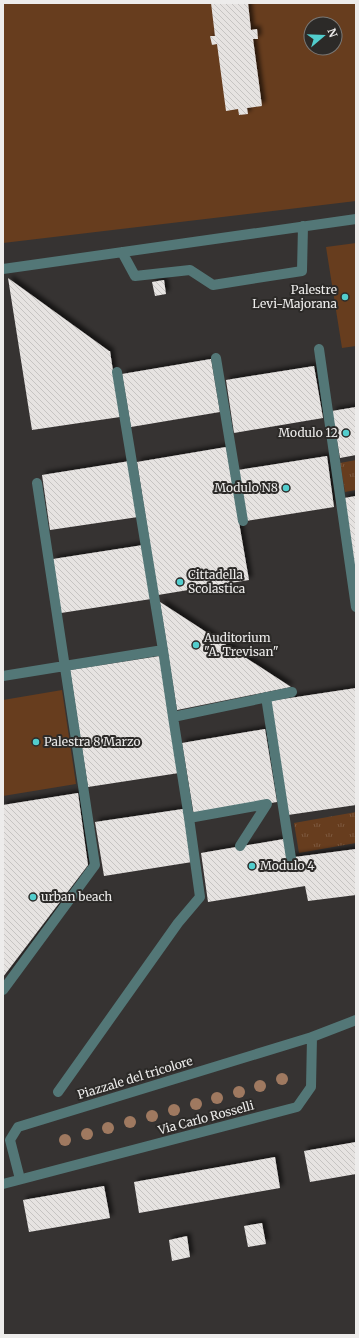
<svg xmlns="http://www.w3.org/2000/svg" width="359" height="1338" font-family="Merriweather,serif">
<style>
.grass{fill:url(#grass-tufts)}
.garden{fill:#673d1e;fill-rule:evenodd}
.building{fill:url(#building-back-hatch);filter:url(#shadow)}
.lines{fill:none;stroke-linecap:round;stroke-linejoin:round}
.lane{stroke:#537777;stroke-width:10}
.street{stroke:#537777;stroke-width:10}
.tree{fill:#9f7960}
.poi-dot{fill:#52cdcd;stroke:#2c2a28;stroke-width:1.5}
.labels{text-anchor:middle;stroke-width:4;stroke-linejoin:round;paint-order:stroke}
.poi-label{font-size:12px;fill:#edeceb;stroke:#2c2a28;text-anchor:start}
.street-label{font-size:12px;fill:#edeceb;stroke:#2c2a28}
</style>
<defs>
<pattern id="grass-tufts" width="24" height="20" patternUnits="userSpaceOnUse"><rect width="24" height="20" fill="#673d1e"/><path d="M3 7l-1-3M5 7V3M7 7l1-3M15 17l-1-3M17 17v-4M19 17l1-3" fill="none" stroke="#7d593f"/></pattern>
<pattern id="building-back-hatch" width="6" height="6" patternUnits="userSpaceOnUse"><rect width="6" height="6" fill="#e6e3e1"/><path d="M-1 5l2 2M0 0l6 6M5-1l2 2" fill="none" stroke="#c6c4c2"/></pattern>
<filter id="shadow"><feDropShadow dx="3.5" dy="-3.5" stdDeviation="2" flood-color="#0009"/></filter>
</defs>
<rect width="100%" height="100%" fill="#363332"/>
<path class="grass" d="M356,460V490L345,492L340,463Z
M356,812V843L299,853L294,823Z"/>
<path class="garden" d="M3,3H356V201L3,243ZM311,24H335V48H311Z
M356,243V346L342,348L326,247Z
M62,690L76,784L3,796V700Z"/>
<path class="building" d="M211,3H248L251,30L257,29L258,39H253L262,106L247,108L248,114L239,115L238,109L226,111L217,44L212,45L210,36H215Z
M8,278L109,351H110L120,417L32,430Z
M164,280L166,294L155,296L152,282Z
M211,359L220,412L131,427L122,374Z
M314,366L323,418L234,433L226,380Z
M356,407V455L340,458L332,411Z
M226,447L249,580L158,595L137,462Z
M327,456L334,507L246,521L238,470Z
M130,461L138,517L50,530L42,475Z
M356,496V572H355L344,498Z
M143,545L151,599L61,613L53,559Z
M160,602L291,687L177,710Z
M160,656L179,773L88,787L70,670Z
M356,688V805L288,815L270,701Z
M265,729L277,802L194,816L182,743Z
M78,793L88,865L3,977V805Z
M183,809L192,862L104,876L95,822Z
M284,839L287,858L356,849V895L308,901L305,886L208,902L201,853Z
M356,1142V1174L310,1182L304,1151Z
M275,1157L280,1188L139,1213L134,1182Z
M104,1186L110,1218L29,1232L23,1200Z
M262,1223L266,1244L248,1247L244,1226Z
M187,1236L190,1257L172,1261L169,1240Z"/>
<g class="lines">
<path class="lane" d="M122,252L135,276L190,270L213,285L302,271L303,226
M3,269L356,219"/>
<path class="street" d="M319,349L356,607
M216,358L243,521
M117,372L163,650
M3,676L163,650L173,717L292,692
M266,697L291,858
M189,818L267,804L240,846
M3,990L95,865L37,483
M58,1092L178,923L200,897L189,818L173,717
M20,1179L10,1140L18,1127L312,1037L356,1020
M3,1184L297,1107L311,1087L312,1037"/>
</g>
<g class="tree">
<circle cx="282" cy="1079" r="6"/>
<circle cx="260" cy="1086" r="6"/>
<circle cx="239" cy="1092" r="6"/>
<circle cx="217" cy="1098" r="6"/>
<circle cx="196" cy="1104" r="6"/>
<circle cx="174" cy="1110" r="6"/>
<circle cx="152" cy="1116" r="6"/>
<circle cx="130" cy="1122" r="6"/>
<circle cx="108" cy="1128" r="6"/>
<circle cx="87" cy="1134" r="6"/>
<circle cx="65" cy="1140" r="6"/>
</g>
<g class="poi-dot">
<circle cx="345" cy="297" r="4"/>
<circle cx="346" cy="433" r="4"/>
<circle cx="286" cy="488" r="4"/>
<circle cx="180" cy="582" r="4"/>
<circle cx="196" cy="645" r="4"/>
<circle cx="36" cy="742" r="4"/>
<circle cx="252" cy="866" r="4"/>
<circle cx="33" cy="897" r="4"/>
</g>
<g class="labels">
<g class="poi-label">
<text x="337" y="294" text-anchor="end">Palestre<tspan x="337" dy="14">Levi-Majorana</tspan></text>
<text x="338" y="437" text-anchor="end">Modulo 12</text>
<text x="278" y="492" text-anchor="end">Modulo N8</text>
<text x="188" y="579">Cittadella<tspan x="188" dy="14">Scolastica</tspan></text>
<text x="204" y="642">Auditorium<tspan x="204" dy="14">"A. Trevisan"</tspan></text>
<text x="44" y="746">Palestra 8 Marzo</text>
<text x="260" y="870">Modulo 4</text>
<text x="41" y="901">urban beach</text>
</g>
<g class="street-label">
<text transform="translate(135 1078) rotate(-17)" y="4">Piazzale del tricolore</text>
<text transform="translate(206 1118) rotate(-15)" y="4">Via Carlo Rosselli</text>
</g>
</g>
<rect width="359" height="1338" fill="none" stroke="#edeceb" stroke-width="8"/>
<g transform="translate(323 36) rotate(71)"><circle r="19" fill="#2c2a28" stroke="#797876"/>
<path d="M0-3L7 15L0 10L-7 15Z" fill="#52cdcd"/>
<text y="-6" font-size="11" font-weight="bold" text-anchor="middle" fill="#edeceb">N</text>
</g>
</svg>
